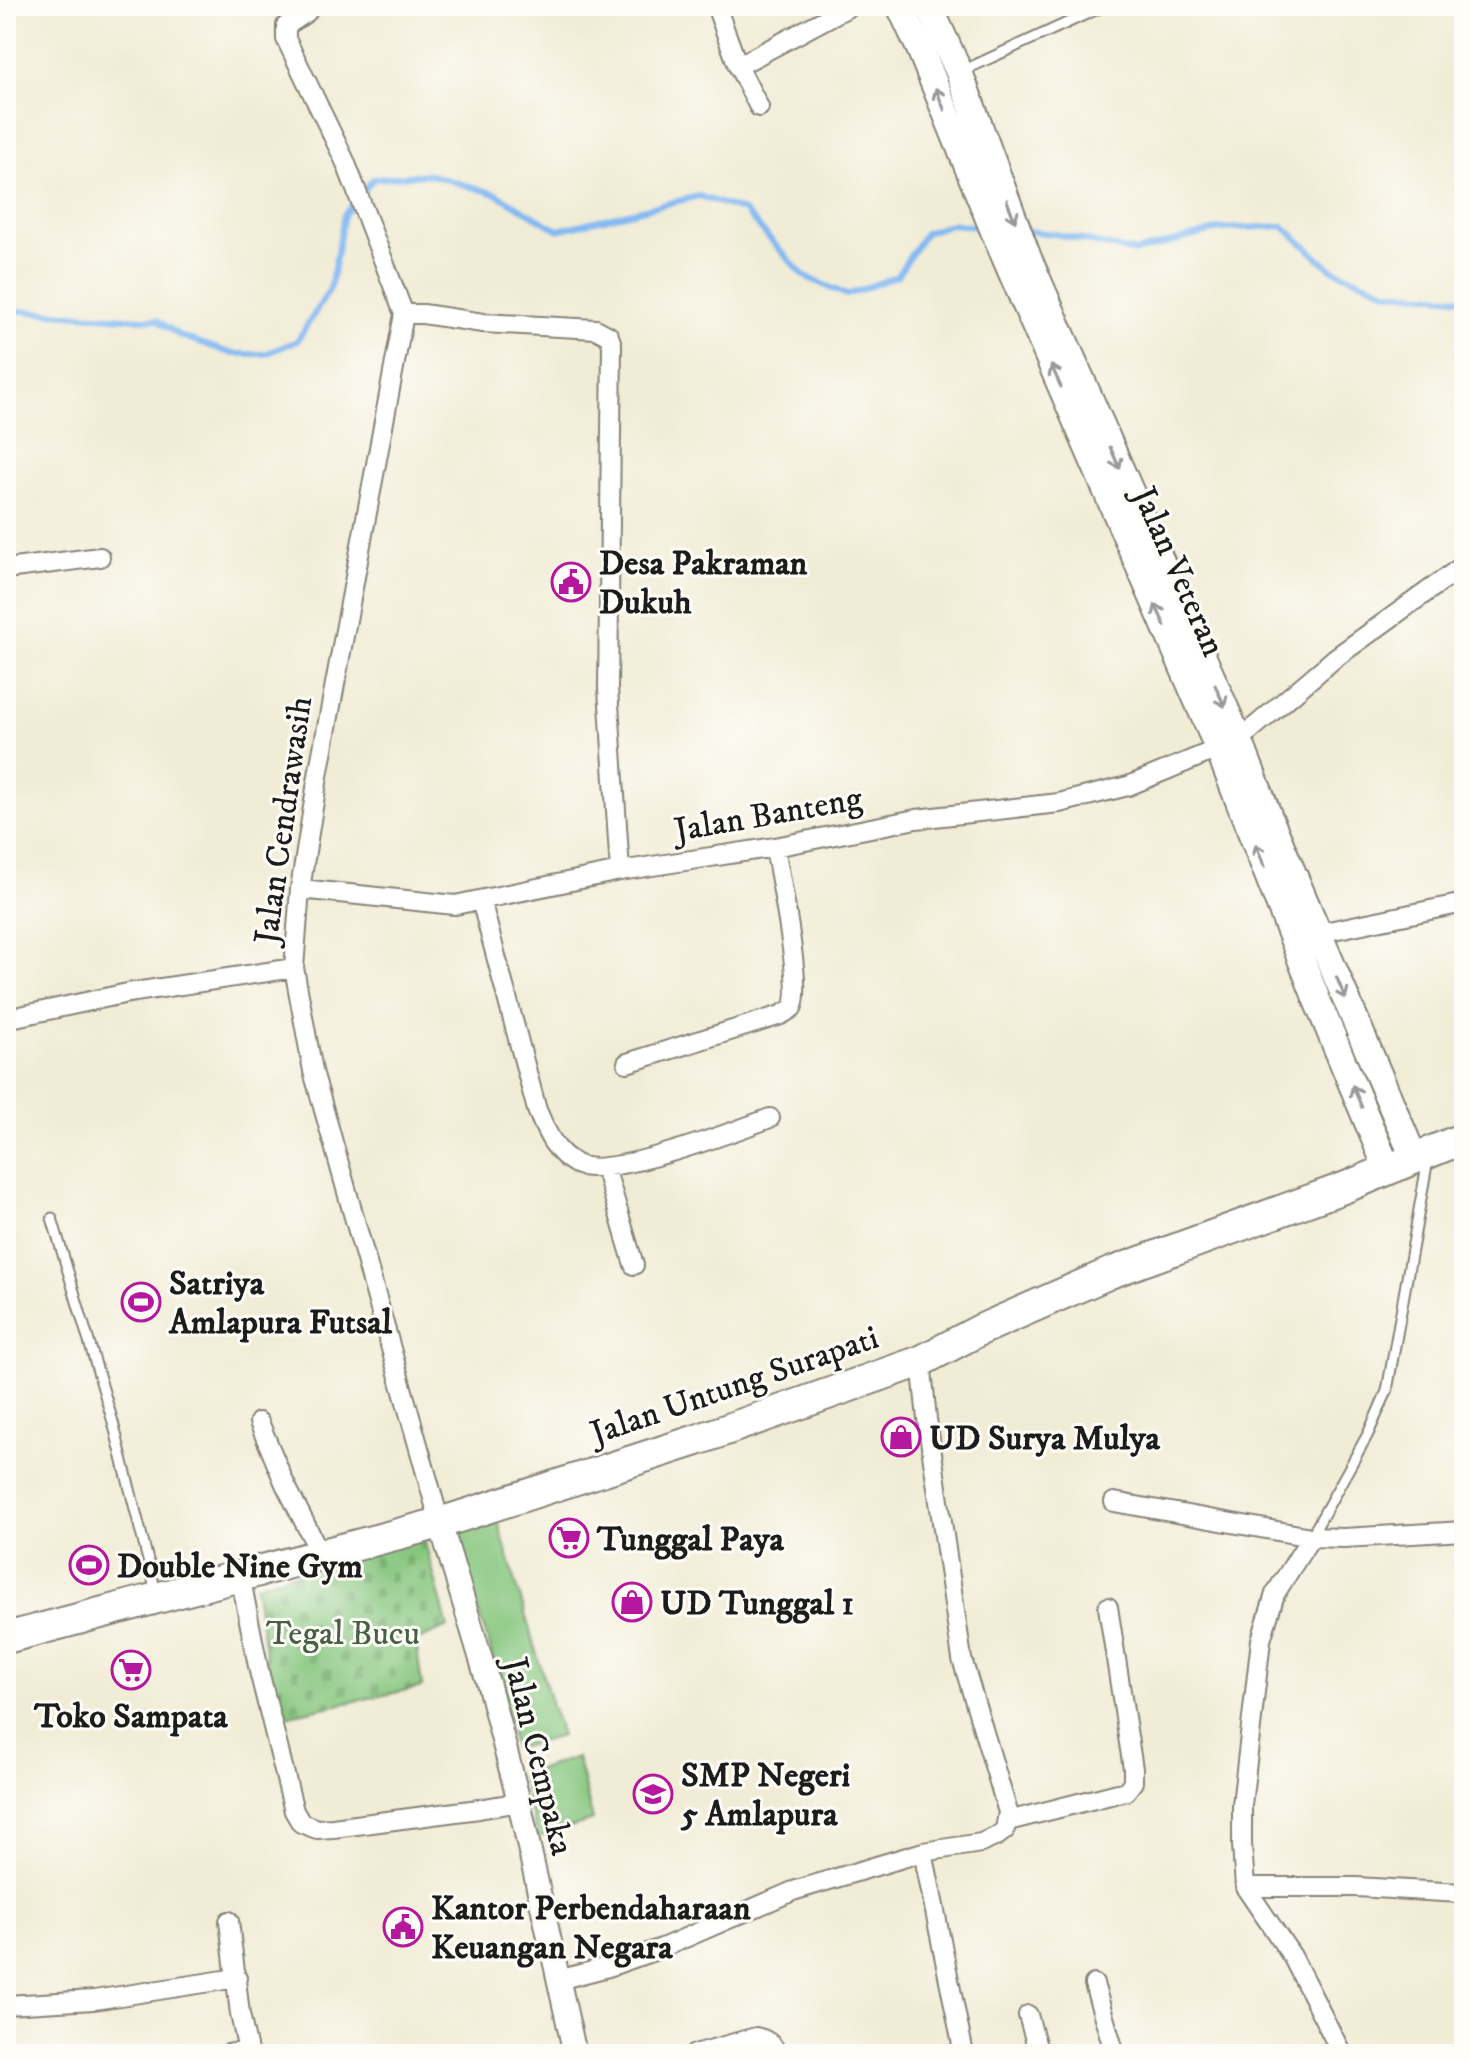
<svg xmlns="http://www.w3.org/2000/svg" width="1470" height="2060" font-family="'IM FELL DW Pica',serif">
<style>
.grass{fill:#86c67e;stroke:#51714d;stroke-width:2}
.cemetery{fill:url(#cemetery-stones);stroke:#51714d;stroke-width:2}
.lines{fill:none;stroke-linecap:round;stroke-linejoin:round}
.stream{stroke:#83b9f2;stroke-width:6}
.service-casing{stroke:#868478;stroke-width:13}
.minor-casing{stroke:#868478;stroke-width:22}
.tertiary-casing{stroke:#868478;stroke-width:26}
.secondary-casing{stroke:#868478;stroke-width:30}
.trunk-casing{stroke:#868478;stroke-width:34}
.service{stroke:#fff;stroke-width:9}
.minor{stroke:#fff;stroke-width:18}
.tertiary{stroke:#fff;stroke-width:22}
.secondary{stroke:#fff;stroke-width:26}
.trunk{stroke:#fff;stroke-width:30}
.oneway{stroke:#999}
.labels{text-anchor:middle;stroke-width:6;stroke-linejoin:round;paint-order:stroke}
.poi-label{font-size:34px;font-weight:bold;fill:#1c1c1c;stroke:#fdfcf7;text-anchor:start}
.street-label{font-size:34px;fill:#1c1c1c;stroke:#fdfcf7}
.park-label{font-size:34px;fill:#466043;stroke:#fdfcf7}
</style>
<defs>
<pattern id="cemetery-stones" width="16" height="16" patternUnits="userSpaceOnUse" patternTransform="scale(2)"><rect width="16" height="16" fill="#86c67e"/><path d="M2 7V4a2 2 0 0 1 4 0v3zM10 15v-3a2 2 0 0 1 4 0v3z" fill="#73aa6c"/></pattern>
</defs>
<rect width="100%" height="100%" fill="#fdfcf7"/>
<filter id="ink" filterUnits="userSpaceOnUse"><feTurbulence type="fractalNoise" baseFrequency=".0125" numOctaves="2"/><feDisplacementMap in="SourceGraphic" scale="16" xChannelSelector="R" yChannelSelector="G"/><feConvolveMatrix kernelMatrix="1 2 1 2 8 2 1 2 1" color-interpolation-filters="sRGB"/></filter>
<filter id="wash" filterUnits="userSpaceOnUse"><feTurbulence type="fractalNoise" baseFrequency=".006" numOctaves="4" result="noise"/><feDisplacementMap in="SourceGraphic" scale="32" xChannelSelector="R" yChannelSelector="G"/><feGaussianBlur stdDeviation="1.8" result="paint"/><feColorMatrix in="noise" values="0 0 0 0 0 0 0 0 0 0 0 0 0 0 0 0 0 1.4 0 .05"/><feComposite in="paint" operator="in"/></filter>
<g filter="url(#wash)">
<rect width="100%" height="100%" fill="#f1ecd5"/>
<path class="grass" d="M496,1515L561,1736L514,1749L498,1674L465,1569L460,1524Z
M577,1757L593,1820L538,1837L521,1775Z"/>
<path class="cemetery" d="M423,1535L448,1627L416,1641L422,1687L275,1718L255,1585Z"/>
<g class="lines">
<path class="stream" d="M1027,231L1055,234L1136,252L1220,229L1283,226L1331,269L1389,292L1457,298L1464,300
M6,310L157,320L180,336L233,354H265L297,341L330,289L344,215L373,179L428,174L496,194L558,230L699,196L744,211L804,276L847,295L897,276L925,233L951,224L984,227"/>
</g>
</g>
<g filter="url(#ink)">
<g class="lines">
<defs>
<path id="service" d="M962,71L1104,6
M52,1218L113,1422L156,1592
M1311,1537L1368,1434L1387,1391L1428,1159"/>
<path id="minor" d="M309,6L307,12L286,26V39L345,161L404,314
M716,6L738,66L850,6
M738,66L759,107
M6,569L100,557
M300,889L455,905L620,871L775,847L916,819L1059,803L1128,786L1239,740L1335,658L1464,565
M481,900L537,1110C546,1131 554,1152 576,1164C606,1180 735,1131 770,1118
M1319,933L1464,903
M6,1019L128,993L294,968
M627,1063L781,1015C783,1014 791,1009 792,1008C804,993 779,872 775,847
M605,1167L634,1265
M259,1422L285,1484L321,1555
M1114,1502L1311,1537L1344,1538L1464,1531
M440,1523L313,1071L294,968L300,889L319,770L404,314H423L483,323L596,329L609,336L612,345L608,689L620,871
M1311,1537L1275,1594L1261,1640L1242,1805V1845L1245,1887L1292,1956L1342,2054
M240,1575L259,1671L294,1811L301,1823L317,1829L333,1828L479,1809L519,1802
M1008,1821L1126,1791L1133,1782V1769L1108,1607
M923,1852L964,2054
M1245,1887H1356L1461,1893
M558,1980L608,1967L662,1948L793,1891L923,1852L981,1843L997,1836L1005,1830L1008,1812L962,1659L927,1419L921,1361
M1094,1984L1115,2054
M6,2005L94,2000L237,1978
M1028,2015L1039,2054
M228,2054L248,2051L240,2014L229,1921
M695,2054L756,2037C767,2039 772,2044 778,2054"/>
<path id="tertiary" d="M440,1523L489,1686L519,1802L575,2054"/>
<path id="secondary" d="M900,6L921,51L996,236L1219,750L1319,1005L1387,1168
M929,6L959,72L1028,258L1239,740L1270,820L1414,1158"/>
<path id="trunk" d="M6,1638L440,1523L697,1440L921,1361L980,1330L1110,1273L1346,1187L1464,1138"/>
</defs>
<use href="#service" class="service-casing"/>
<use href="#minor" class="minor-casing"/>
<use href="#tertiary" class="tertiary-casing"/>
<use href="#secondary" class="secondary-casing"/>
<use href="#trunk" class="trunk-casing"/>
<use href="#service" class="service"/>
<use href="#minor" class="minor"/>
<use href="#tertiary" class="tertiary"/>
<use href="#secondary" class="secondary"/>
<use href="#trunk" class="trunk"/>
</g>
<defs><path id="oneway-shaft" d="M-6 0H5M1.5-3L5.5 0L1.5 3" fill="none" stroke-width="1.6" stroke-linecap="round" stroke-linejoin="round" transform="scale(2)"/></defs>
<g class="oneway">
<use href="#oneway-shaft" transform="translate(940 99) rotate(-112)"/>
<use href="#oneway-shaft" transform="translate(1011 211) rotate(69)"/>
<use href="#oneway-shaft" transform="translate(1056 376) rotate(-114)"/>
<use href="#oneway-shaft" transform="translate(1115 458) rotate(66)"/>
<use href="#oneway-shaft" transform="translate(1160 615) rotate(-114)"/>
<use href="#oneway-shaft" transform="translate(1220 696) rotate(66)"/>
<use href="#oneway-shaft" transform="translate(1260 855) rotate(-111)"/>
<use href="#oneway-shaft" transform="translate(1341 988) rotate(67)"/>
<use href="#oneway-shaft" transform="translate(1357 1096) rotate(-113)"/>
</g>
</g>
<defs>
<symbol id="civic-ring" viewBox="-11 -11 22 22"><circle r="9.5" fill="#fdfcf7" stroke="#b5179e" stroke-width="1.5"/><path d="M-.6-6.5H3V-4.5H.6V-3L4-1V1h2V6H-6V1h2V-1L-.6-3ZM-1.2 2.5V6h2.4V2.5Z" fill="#b5179e"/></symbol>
<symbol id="stadium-ring" viewBox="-11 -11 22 22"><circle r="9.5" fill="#fdfcf7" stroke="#b5179e" stroke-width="1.5"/><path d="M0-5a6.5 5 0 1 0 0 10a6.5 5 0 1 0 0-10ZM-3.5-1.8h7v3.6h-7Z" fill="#b5179e"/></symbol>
<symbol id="shop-ring" viewBox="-11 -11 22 22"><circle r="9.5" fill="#fdfcf7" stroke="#b5179e" stroke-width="1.5"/><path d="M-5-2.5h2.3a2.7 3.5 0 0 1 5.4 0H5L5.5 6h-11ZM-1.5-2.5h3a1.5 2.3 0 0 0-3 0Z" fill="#b5179e"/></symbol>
<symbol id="supermarket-ring" viewBox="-11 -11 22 22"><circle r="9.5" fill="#fdfcf7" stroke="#b5179e" stroke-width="1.5"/><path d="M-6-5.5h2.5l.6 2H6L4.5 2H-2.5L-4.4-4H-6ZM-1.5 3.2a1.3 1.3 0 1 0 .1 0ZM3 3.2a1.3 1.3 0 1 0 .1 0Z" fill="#b5179e"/></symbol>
<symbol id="school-ring" viewBox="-11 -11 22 22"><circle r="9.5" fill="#fdfcf7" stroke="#b5179e" stroke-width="1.5"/><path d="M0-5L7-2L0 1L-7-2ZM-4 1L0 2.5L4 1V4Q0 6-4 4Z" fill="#b5179e"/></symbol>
</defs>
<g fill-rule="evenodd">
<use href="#civic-ring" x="549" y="560" width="44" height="44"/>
<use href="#stadium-ring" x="119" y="1280" width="44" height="44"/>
<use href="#shop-ring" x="879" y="1415" width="44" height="44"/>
<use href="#supermarket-ring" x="547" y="1516" width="44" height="44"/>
<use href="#stadium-ring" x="67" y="1543" width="44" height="44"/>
<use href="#shop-ring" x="610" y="1580" width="44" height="44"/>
<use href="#supermarket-ring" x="109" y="1648" width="44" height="44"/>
<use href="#school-ring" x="631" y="1772" width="44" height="44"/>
<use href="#civic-ring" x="381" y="1905" width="44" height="44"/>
</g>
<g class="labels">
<g class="poi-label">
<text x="599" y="574">Desa Pakraman<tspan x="599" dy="39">Dukuh</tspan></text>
<text x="169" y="1294">Satriya<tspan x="169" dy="39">Amlapura Futsal</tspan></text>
<text x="929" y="1449">UD Surya Mulya</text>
<text x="597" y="1550">Tunggal Paya</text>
<text x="117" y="1577">Double Nine Gym</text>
<text x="660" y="1614">UD Tunggal 1</text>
<text x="131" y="1727" text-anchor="middle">Toko Sampata</text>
<text x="681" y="1786">SMP Negeri<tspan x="681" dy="39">5 Amlapura</tspan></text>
<text x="431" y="1919">Kantor Perbendaharaan<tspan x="431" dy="39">Keuangan Negara</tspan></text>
</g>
<g class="street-label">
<text transform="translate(1180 571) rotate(66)" y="12">Jalan Veteran</text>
<text transform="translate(768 813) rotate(-10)" y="12">Jalan Banteng</text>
<text transform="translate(282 820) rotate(-82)" y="12">Jalan Cendrawasih</text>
<text transform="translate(734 1384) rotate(-19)" y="12">Jalan Untung Surapati</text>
<text transform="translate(540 1756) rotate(76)" y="12">Jalan Cempaka</text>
</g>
<g class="park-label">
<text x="343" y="1644">Tegal Bucu</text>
</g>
</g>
<rect width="1470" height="2060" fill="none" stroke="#fdfcf7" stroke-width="32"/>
</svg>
